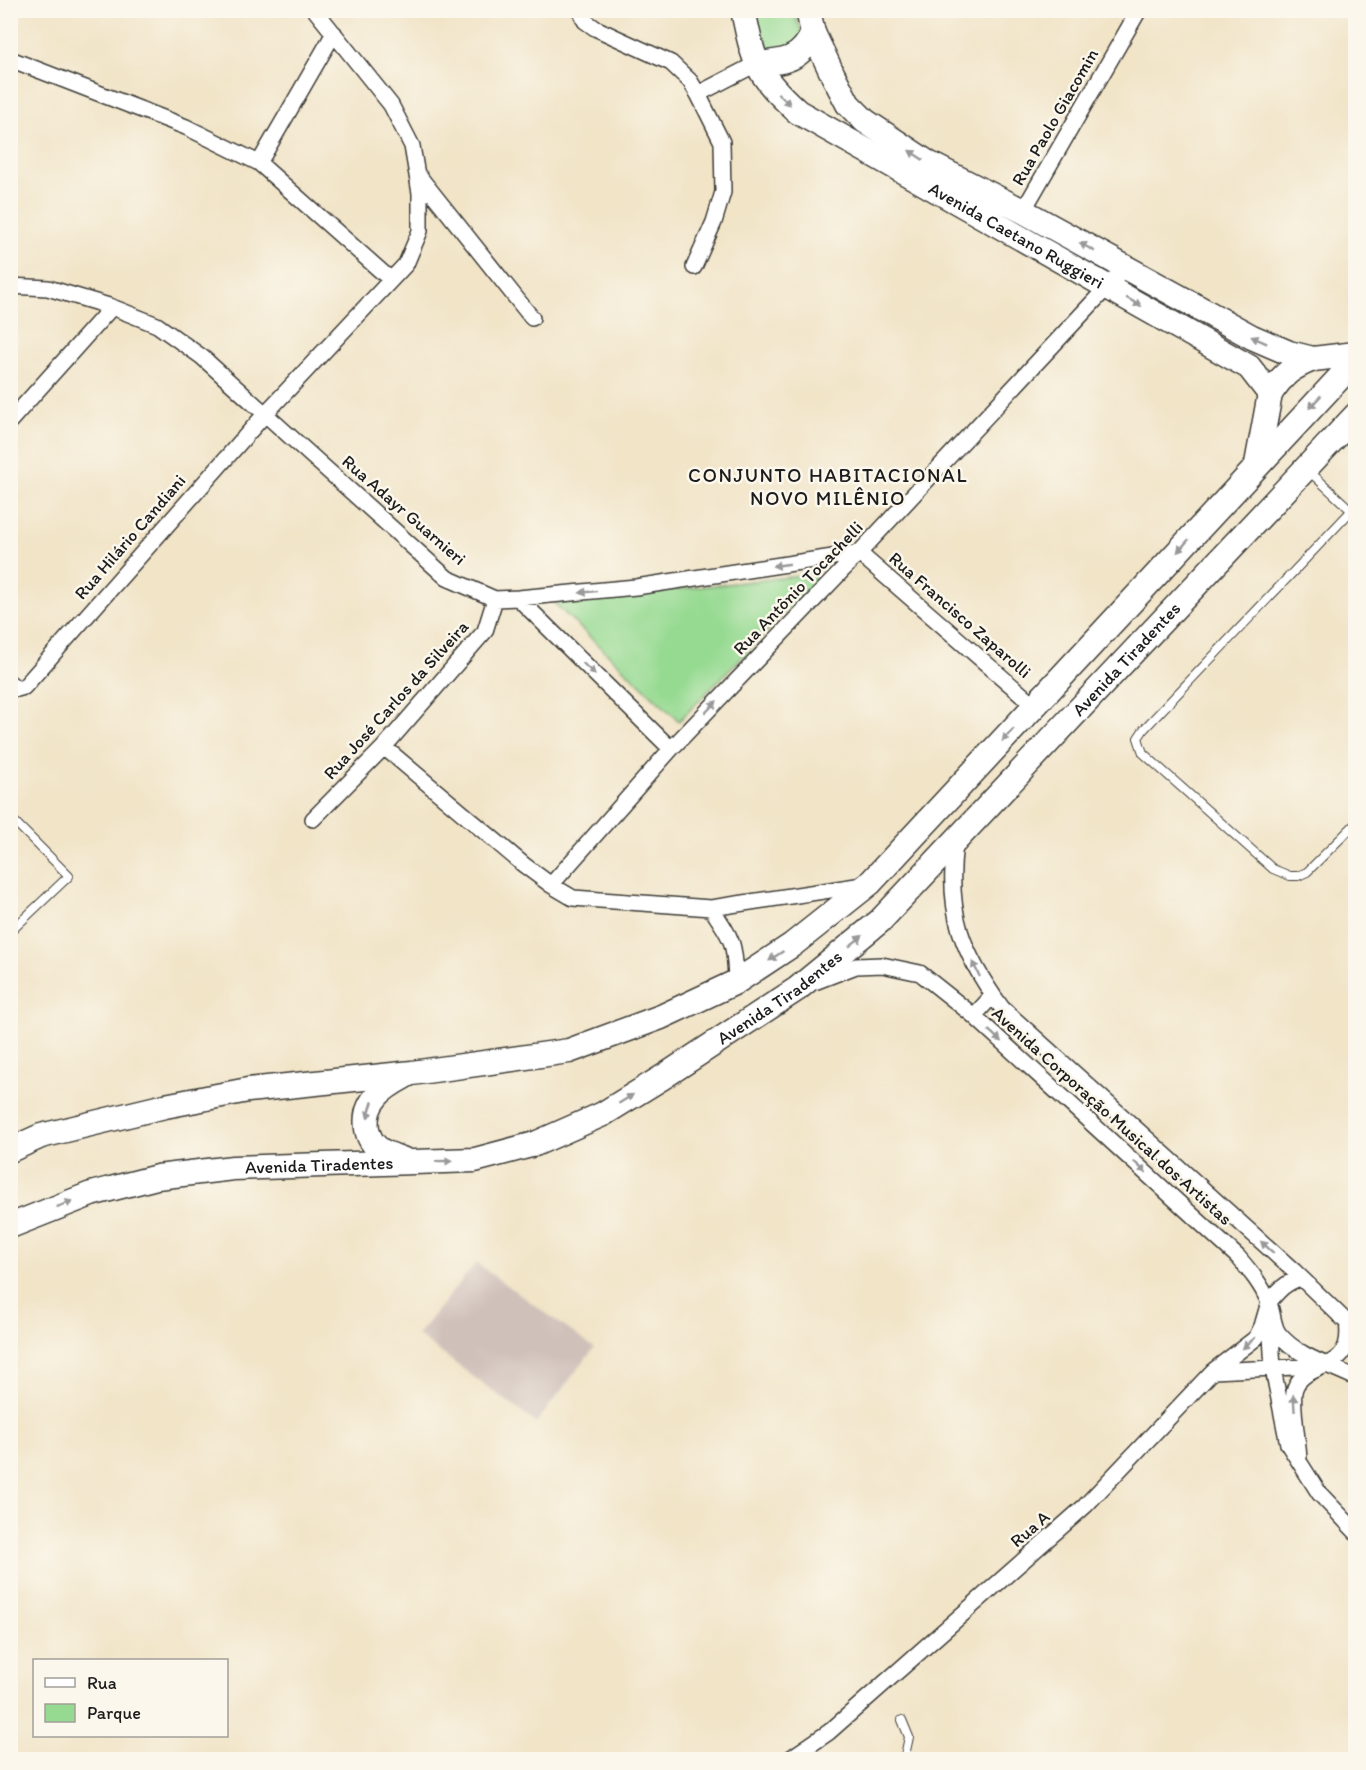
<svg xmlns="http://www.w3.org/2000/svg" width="1366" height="1770" font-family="Itim,sans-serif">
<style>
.industrial{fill:#cfc0ba}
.green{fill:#96da92;stroke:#597b57;stroke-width:1.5}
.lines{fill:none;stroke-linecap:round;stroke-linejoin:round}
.service-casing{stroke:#3c3a36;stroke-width:10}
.minor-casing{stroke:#3c3a36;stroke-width:18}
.primary-casing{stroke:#3c3a36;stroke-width:27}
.service{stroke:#fff;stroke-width:8}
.minor{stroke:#fff;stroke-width:15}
.primary{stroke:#fff;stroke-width:24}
.oneway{fill:#999}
.labels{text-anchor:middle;stroke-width:5;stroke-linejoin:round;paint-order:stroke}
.street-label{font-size:18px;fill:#1c1c1c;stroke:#fbf7ec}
.neighbourhood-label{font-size:20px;letter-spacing:1.5px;fill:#1c1c1c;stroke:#fbf7ec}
</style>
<rect width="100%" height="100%" fill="#fbf7ec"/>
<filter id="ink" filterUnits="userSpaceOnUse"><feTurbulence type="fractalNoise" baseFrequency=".0167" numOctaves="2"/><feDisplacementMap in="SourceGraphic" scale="12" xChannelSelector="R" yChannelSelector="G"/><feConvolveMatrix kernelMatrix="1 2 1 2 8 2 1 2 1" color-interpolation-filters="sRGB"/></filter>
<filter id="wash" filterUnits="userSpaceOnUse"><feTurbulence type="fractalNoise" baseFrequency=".008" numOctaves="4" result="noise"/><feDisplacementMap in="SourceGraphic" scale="24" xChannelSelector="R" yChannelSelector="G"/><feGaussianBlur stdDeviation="1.35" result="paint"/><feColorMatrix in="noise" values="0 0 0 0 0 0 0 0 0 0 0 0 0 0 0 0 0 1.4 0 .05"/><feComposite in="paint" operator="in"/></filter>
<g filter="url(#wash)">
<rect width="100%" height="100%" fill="#f1e4c7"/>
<path class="industrial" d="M476,1263L594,1348L536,1423L417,1335Z"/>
<path class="green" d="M756,11H792L802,31L799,44L774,52C760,45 759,25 756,11Z
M816,574L814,584L679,721L554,603Z"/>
</g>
<g filter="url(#ink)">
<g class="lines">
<defs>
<path id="service" d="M1308,470L1354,513
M1352,510L1144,729L1138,738L1143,753L1273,869L1290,876H1298L1307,872L1356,823
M10,817L69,876L10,932
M902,1720L909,1737L904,1760"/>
<path id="minor" d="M580,10L585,21L595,28L671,63L690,81L698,94L722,142L723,192L714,222L694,267
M10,59L186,127L259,163L391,280
M698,94L756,64
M259,163L334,33
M418,175L532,318
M1023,211L1139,10
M10,286L48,288L112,307L157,325L202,357L447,578L495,599L518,598L636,587L859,553
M10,421L112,307
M859,553L1035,706
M518,598L671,749
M10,683L17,689L24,687L266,413L406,264L420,231V193L412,146L391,105L315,10
M384,747L524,865L551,885L573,898L711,908L863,885
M313,819L384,747L485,631L495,599
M955,843C946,913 962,953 1002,1008L1294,1271L1356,1331
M551,885L671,749L859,553L1125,268
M711,908C733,940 735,943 736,982
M817,981L856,966L882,965L920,973L974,1016L1238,1257C1250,1271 1262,1285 1269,1303C1273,1313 1273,1327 1279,1334C1298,1357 1330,1365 1356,1378
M974,1016L993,995
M1301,1278C1286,1282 1279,1290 1269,1302L1273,1369L1288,1444L1319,1493L1356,1532
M1213,1371L1315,1366
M1299,1461C1299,1444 1290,1401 1295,1388C1306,1359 1355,1375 1347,1322
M788,1760L829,1732L1085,1506L1213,1371L1256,1338L1262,1326L1269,1302"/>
<g id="primary">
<path id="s1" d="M743,10C754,64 757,75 798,112L1249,367L1270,394L1257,464"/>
<path d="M808,10L813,33L833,75L848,104L865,121L928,163L1023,211L1252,337L1289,353L1313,359L1356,354"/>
<path d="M756,64C783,62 801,61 813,33"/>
<path d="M1270,394C1283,374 1291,368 1313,359"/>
<path d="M10,1150L41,1136L165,1106L248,1090L412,1073L569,1051L661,1017L736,982L792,945L870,883L1356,360"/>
<path d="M404,1160C397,1157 389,1155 382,1151C363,1140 362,1113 376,1097C384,1087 396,1081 407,1075"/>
<path id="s2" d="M10,1226L91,1194L157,1177L233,1168L475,1160L535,1144L603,1114L663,1077L797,989L880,921L1356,415"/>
</g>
</defs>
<use href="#service" class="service-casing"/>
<use href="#minor" class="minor-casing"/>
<use href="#primary" class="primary-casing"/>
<use href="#service" class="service"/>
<use href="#minor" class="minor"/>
<use href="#primary" class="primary"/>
</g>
<defs><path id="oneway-solid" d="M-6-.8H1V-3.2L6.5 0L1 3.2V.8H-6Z" transform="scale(1.5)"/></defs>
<g class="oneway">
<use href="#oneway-solid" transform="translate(784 99) rotate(43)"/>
<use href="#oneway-solid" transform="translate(916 155) rotate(-147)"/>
<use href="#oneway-solid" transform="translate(1087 247) rotate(-151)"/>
<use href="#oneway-solid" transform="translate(1134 302) rotate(29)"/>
<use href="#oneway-solid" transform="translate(1259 340) rotate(-156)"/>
<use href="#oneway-solid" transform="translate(1315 402) rotate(133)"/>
<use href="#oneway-solid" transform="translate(1183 546) rotate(132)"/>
<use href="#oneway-solid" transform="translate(781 565) rotate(172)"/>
<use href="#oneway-solid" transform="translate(588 592) rotate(174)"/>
<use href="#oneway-solid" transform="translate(589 669) rotate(44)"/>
<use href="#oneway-solid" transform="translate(711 707) rotate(-46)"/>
<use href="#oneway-solid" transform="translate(1008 735) rotate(132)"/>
<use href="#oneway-solid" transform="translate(856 941) rotate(-39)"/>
<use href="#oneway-solid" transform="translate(776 956) rotate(146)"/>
<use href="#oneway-solid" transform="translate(976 969) rotate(-116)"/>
<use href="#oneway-solid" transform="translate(995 1036) rotate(42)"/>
<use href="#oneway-solid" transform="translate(626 1099) rotate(-32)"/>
<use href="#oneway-solid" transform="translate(370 1110) rotate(108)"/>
<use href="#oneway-solid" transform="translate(444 1161) rotate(-1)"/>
<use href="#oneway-solid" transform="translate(1140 1167) rotate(42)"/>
<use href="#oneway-solid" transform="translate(65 1204) rotate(-21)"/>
<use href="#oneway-solid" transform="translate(1267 1247) rotate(-138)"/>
<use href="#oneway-solid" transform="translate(1249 1343) rotate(139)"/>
<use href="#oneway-solid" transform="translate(1294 1403) rotate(-94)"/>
</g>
</g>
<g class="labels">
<g class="street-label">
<text transform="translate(1055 117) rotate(-60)" y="6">Rua Paolo Giacomin</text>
<text dy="6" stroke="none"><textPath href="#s1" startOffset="370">Avenida Caetano Ruggieri</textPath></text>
<text transform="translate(404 510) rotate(41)" y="6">Rua Adayr Guarnieri</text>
<text transform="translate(130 537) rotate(-49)" y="6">Rua Hilário Candiani</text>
<text transform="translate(798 588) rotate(-46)" y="6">Rua Antônio Tocachelli</text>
<text transform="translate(960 615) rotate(41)" y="6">Rua Francisco Zaparolli</text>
<text dy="6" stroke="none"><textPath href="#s2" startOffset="1308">Avenida Tiradentes</textPath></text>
<text transform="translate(396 700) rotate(-48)" y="6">Rua José Carlos da Silveira</text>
<text dy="6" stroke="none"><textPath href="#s2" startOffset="822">Avenida Tiradentes</textPath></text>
<text transform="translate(1112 1116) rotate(42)" y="6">Avenida Corporação Musical dos Artistas</text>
<text dy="6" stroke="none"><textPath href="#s2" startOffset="318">Avenida Tiradentes</textPath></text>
<text transform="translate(1030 1529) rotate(-41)" y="6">Rua A</text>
</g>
<g class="neighbourhood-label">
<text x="828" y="482">CONJUNTO HABITACIONAL<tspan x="828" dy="23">NOVO MILÊNIO</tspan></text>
</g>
</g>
<rect width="1366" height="1770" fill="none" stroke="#fbf7ec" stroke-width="36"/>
<rect x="33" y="1659" width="195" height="78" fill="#fbf7ec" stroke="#a29f99" stroke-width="1.5"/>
<rect x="45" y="1678" width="30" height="9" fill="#ffffff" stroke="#a29f99" stroke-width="1.5"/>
<text x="87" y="1689" font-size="18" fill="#1c1c1c">Rua</text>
<rect x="45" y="1704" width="30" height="18" fill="#96da92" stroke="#a29f99" stroke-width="1.5"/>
<text x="87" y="1719" font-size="18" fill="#1c1c1c">Parque</text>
</svg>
